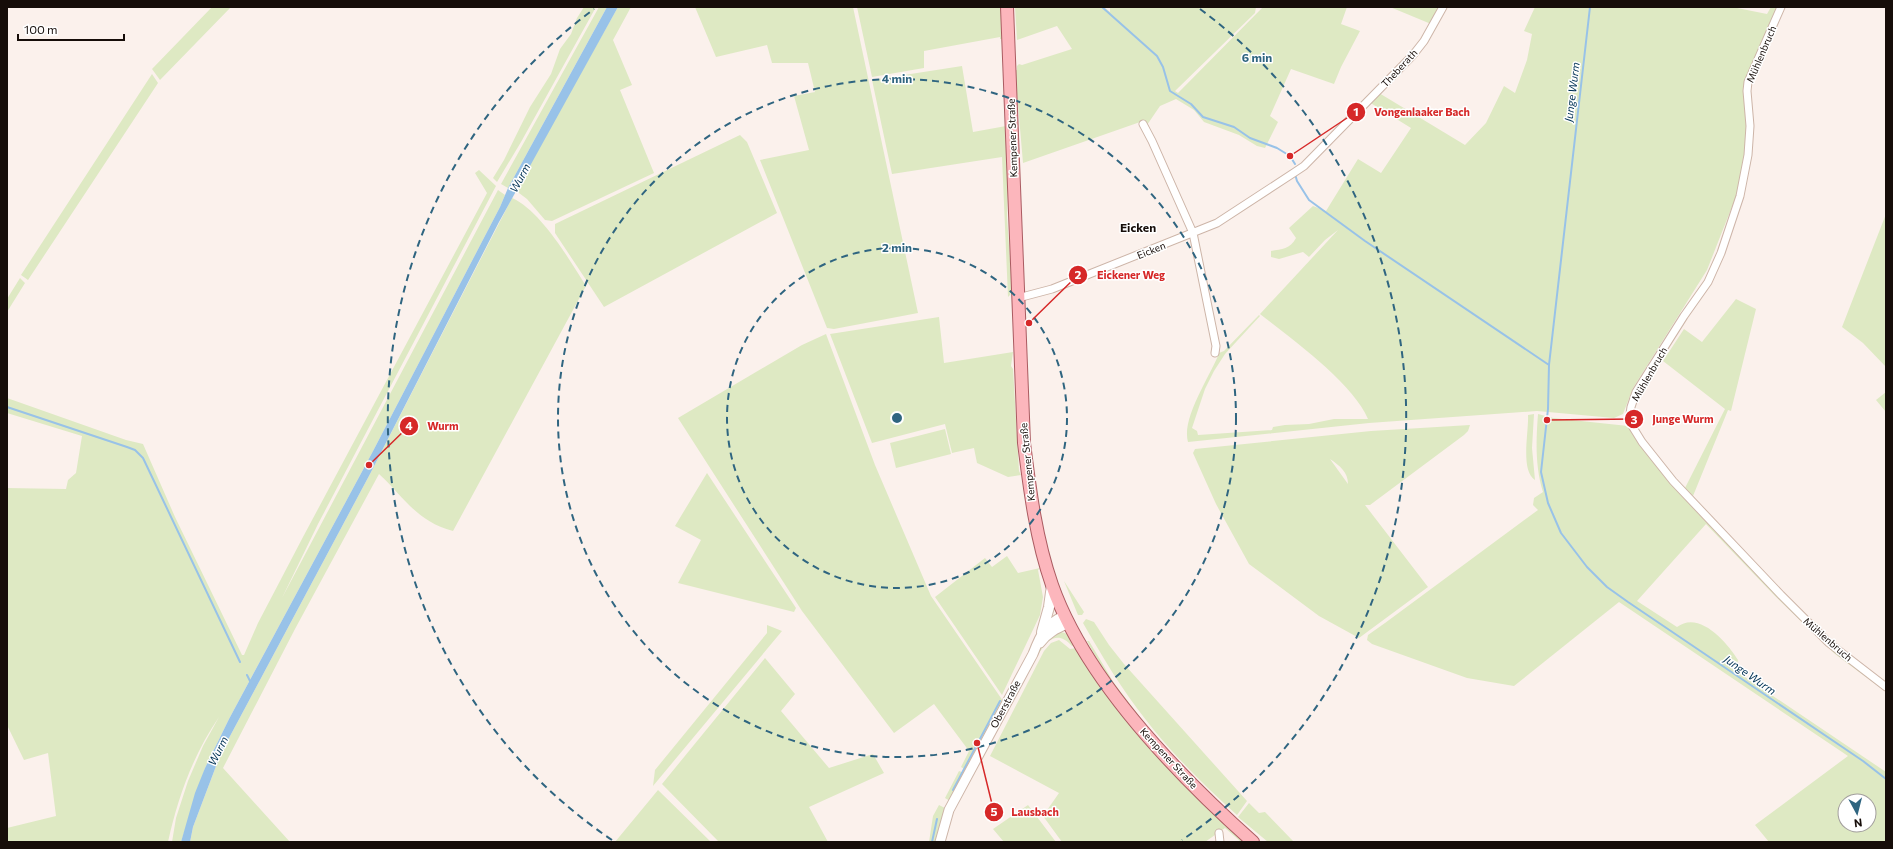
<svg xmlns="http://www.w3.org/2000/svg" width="1893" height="849" font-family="Commissioner,sans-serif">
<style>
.green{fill:#dee9c3;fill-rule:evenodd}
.water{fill:#98c2e8}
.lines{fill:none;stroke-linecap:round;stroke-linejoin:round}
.stream{stroke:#98c2e8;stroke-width:2}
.minor-casing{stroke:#cdb5a8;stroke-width:9}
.tertiary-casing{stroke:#cdb5a8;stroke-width:11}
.secondary-casing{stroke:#cdb5a8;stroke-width:12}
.primary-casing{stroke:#aa5b61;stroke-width:14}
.minor{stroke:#fff;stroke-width:7}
.tertiary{stroke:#fff;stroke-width:9}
.secondary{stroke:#fff;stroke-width:10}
.primary{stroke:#fcb6bc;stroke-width:12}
.ring{fill:none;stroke:#2f6580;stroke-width:2;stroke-dasharray:7 5}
.labels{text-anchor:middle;stroke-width:3;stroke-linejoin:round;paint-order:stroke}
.street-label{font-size:10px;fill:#160d09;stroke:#fff}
.water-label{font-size:11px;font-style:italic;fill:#003255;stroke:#fff}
.quarter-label{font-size:12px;font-weight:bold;fill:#160d09;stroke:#fff}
.centre{fill:#2f6580;stroke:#fff;stroke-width:2}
.ring-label{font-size:12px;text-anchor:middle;font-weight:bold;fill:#2f6580;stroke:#fff;stroke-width:3;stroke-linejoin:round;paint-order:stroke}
.leader{fill:none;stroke:#d62828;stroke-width:1.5}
.callout-dot{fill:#d62828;stroke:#fff;stroke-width:1.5}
.mark-label{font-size:12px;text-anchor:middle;font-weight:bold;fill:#fff}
.callout-label{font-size:11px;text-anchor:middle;font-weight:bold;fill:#d62828;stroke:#fff;stroke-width:3;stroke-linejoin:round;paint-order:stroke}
</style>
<rect width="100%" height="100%" fill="#fbf1ec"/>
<path class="green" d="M212,7H231L160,80L152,69Z
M584,7H596L521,142L497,182L493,178L504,160L530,107L551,74L560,49L571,34L577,18Z
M599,7H607L508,188L501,184Z
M618,7H631L613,40L632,85L620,90L654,173L552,221L545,220L527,199L515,190V187L522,173L525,172Z
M695,7H853L918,313L834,329L827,328L760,160L809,150L794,96L815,92L808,63H772L767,45L716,57Z
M857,7H1001L1002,39H1000V37L924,51V68L872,77Z
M1015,7H1104L1110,12V7H1256L1255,13L1175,91L1178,93L1263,7H1347L1341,24L1360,31L1341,67L1334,84L1291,69L1270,116L1278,122L1265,148L1257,146L1239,135L1204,122L1194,110L1176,99L1160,106L1147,125L1143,121L1023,163L1015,70H1017V66L1019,64L1022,65L1072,49L1057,26L1017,40Z
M1390,7H1440L1431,24Z
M1535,7H1732L1767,14L1771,7H1777L1748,76L1744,94L1747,142L1739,189L1707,270L1633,388L1623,414L1614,418L1537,411L1369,423L1188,442C1181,418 1211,375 1219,353L1224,351L1259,315L1260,316L1225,354L1214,371L1205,389L1192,428L1197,431L1198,435L1272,430L1273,427L1285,425L1309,424L1334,419H1368C1353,383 1292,339 1260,314L1338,230L1325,240L1309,257L1303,252L1279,259L1271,257V251C1282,249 1290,249 1296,238L1289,228L1313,206L1326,211L1358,159L1381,173L1411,128L1369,102L1379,93L1465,145L1486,123L1504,86L1515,93L1527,60L1532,34L1524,31Z
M962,66L973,132L1006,126L1008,174L1007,217L1012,289L1010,295L1008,297L1002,157L892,174L872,80Z
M152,74L158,83L28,280L21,275Z
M740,135L747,142L777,213L604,307L555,233V224Z
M479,170L496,186L318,524L282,598L498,190L505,195L500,207L372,453L229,719L205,768L181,842H172L176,818L188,781L203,746L219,717C193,755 178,797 168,842H7V828L56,816L48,753L24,760L7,725V488L66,489L68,480L76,473L82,436L7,413V398L126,440L143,444L175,517L242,655H244L258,623L303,537L487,193L475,173Z
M512,198C541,211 569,259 586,286L453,531C416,521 405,498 379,474L295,629L223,768L290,842H190L193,827L221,753L370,474Z
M1886,214V367L1863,343L1842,327Z
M20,278L25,283L7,312V299Z
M1736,299L1756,309L1731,411L1728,410L1693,496L1685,488L1725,409L1663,361L1684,329L1702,342Z
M939,317L944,363L1013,352L1011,366L1013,369L1019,471L1021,475L1008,477L977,463L974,448L952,453L945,424L872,443L830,334Z
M826,334L875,465L931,596L1003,701L966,770L961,767L969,751L934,704L894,733L802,611L678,418L802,345Z
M1886,392V412L1876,400Z
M1534,414L1532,448L1535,480C1520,470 1529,432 1528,415Z
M1538,414L1553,418L1628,426L1652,459L1785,603L1886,689V692L1835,654L1775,596L1706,524L1637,601L1677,627C1699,610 1727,642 1738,660L1736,671L1886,772V842H1769L1755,825L1848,756L1619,602L1514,686L1467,678L1372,644L1367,640L1368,635L1385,623L1538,510L1533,505L1534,498L1543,492C1535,466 1536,441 1538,414ZM1845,801H1869V825H1845Z
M1470,425L1468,431L1464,435L1370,505H1365L1428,587L1359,638L1319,616L1249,564L1216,504L1193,453L1195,449L1371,431ZM1330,459C1340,466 1348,472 1348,484Z
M945,429L951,454L896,468L890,443Z
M707,473L796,608L794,612L678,583L701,540L675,526Z
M1007,556L1018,573L1040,568L1038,570L1043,597L1040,615L1002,695L935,597L985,558L992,567Z
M1064,581L1084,612L1082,615H1078Z
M1086,619L1094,622L1109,645L1124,664L1247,801L1237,815C1205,786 1173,755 1146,720C1122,690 1102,656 1083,623Z
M767,625L782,631L653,786L655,770L767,633Z
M1057,632C1068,632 1071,636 1076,645L1072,646C1050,622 1038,657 1028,673L1026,674L1042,644Z
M1059,640L1070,649L1077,648L1249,842H1241L1225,828L1205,842H1062L1043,816L1059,793L990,756L1044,651L1051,643Z
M1087,641H1089L1114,683L1143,721L1142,722C1120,697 1102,669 1087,641Z
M765,658L795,694L781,711L829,768L873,754L884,773L809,807L828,842H719L662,784Z
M959,771L964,773L950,801L945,798Z
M658,790L711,842H615Z
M1249,803L1259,813L1265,812L1294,842H1268L1238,817Z
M939,805L945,808L936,842H929L933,816Z
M1028,805L1056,842H1004L993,829Z"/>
<path class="water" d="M607,7H618L499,222L370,474L221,753L193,827L190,842H181L195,793L205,768L229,719L372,453L500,207L508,188Z"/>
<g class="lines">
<path class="stream" d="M1102,7L1157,56L1163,67L1170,91L1191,104L1203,117L1234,127L1250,138L1277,148L1290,156L1295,164
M1590,7L1549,365L1548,409L1541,472L1548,503L1561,533L1587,567L1607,587L1628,602L1863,761L1886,779
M1295,174L1297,181L1309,200L1365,241L1549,365
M7,407L127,447L135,450L143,458L240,662
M247,675L250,681
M953,790L1000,701
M932,842L937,819"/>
<defs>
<path id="minor" d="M1781,7L1748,82L1747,91L1750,126L1748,155L1740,196L1721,253L1708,282L1684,316L1636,392L1631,407L1629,421L1642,442L1673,481L1781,595L1829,643L1886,687
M1143,124L1152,141L1193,233L1216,346L1215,353
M1018,298L1052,289L1217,223L1295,172L1304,166L1413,55L1424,41L1443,7
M1219,833L1220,842"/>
<path id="tertiary" d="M1040,643C1048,632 1058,628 1069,623
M940,842L949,810L1033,654C1041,633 1045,625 1065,615"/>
<path id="secondary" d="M1042,632L1049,607L1052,585"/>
<path id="primary" d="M1007,7L1024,443C1030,491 1036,539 1052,585C1086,681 1178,775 1253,842"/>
</defs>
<use href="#minor" class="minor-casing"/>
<use href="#tertiary" class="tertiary-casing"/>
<use href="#secondary" class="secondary-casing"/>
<use href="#primary" class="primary-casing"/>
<use href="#minor" class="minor"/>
<use href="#tertiary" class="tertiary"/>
<use href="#secondary" class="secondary"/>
<use href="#primary" class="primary"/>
</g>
<g class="ring">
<circle cx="897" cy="418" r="170"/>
<circle cx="897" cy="418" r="339"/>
<path d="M612 840A509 509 0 0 1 594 9M1200 9A509 509 0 0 1 1182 840"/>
</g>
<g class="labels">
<g class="street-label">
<text transform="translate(1761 54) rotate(-67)" y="4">Mühlenbruch</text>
<text transform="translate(1399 68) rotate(-47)" y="4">Theberath</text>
<text transform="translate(1012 138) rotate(-92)" y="4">Kempener Straße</text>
<text transform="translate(1151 250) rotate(-22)" y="4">Eicken</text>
<text transform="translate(1649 374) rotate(-60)" y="4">Mühlenbruch</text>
<text transform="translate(1027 462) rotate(-96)" y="4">Kempener Straße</text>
<text transform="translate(1828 639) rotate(41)" y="4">Mühlenbruch</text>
<text transform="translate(1005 704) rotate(-62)" y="4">Oberstraße</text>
<text transform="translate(1169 758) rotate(47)" y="4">Kempener Straße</text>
</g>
<g class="water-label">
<text transform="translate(1572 92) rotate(-83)" y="4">Junge Wurm</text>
<text transform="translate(520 178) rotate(-62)" y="4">Wurm</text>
<text transform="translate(1750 675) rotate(35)" y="4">Junge Wurm</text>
<text transform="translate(218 751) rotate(-64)" y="4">Wurm</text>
</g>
<g class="quarter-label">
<text x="1138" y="232">Eicken</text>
</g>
</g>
<circle cx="897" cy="418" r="6" class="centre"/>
<g class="ring-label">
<text x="1257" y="62">6 min</text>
<text x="897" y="83">4 min</text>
<text x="897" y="252">2 min</text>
</g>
<path class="leader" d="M1290 156L1356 112M1029 323L1078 275M1547 420L1634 419M369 465L409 426M977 743L994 812"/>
<g class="callout-dot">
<circle cx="1290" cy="156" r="4"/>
<circle cx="1029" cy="323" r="4"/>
<circle cx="1547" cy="420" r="4"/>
<circle cx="369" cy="465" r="4"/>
<circle cx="977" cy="743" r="4"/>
<circle cx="1356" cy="112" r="10"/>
<circle cx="1078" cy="275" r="10"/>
<circle cx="1634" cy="419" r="10"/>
<circle cx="409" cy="426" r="10"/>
<circle cx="994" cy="812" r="10"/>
</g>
<g class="mark-label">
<text x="1356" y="116">1</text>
<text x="1078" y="279">2</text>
<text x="1634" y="424">3</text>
<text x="409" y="430">4</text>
<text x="994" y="816">5</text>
</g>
<g class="callout-label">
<text x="1422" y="116">Vongenlaaker Bach</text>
<text x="1131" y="279">Eickener Weg</text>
<text x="1683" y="423">Junge Wurm</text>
<text x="443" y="430">Wurm</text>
<text x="1035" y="816">Lausbach</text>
</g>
<rect width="1893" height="849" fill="none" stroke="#160d09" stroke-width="16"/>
<g transform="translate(1857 813) rotate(173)"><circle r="19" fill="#ffffff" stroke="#a29e9d"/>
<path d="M0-3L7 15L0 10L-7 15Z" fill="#2f6580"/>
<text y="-6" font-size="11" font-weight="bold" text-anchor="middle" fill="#160d09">N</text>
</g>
<path d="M18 34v6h106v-6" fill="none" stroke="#160d09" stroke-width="2"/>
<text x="24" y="34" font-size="12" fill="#160d09" stroke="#ffffff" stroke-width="3" paint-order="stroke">100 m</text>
</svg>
